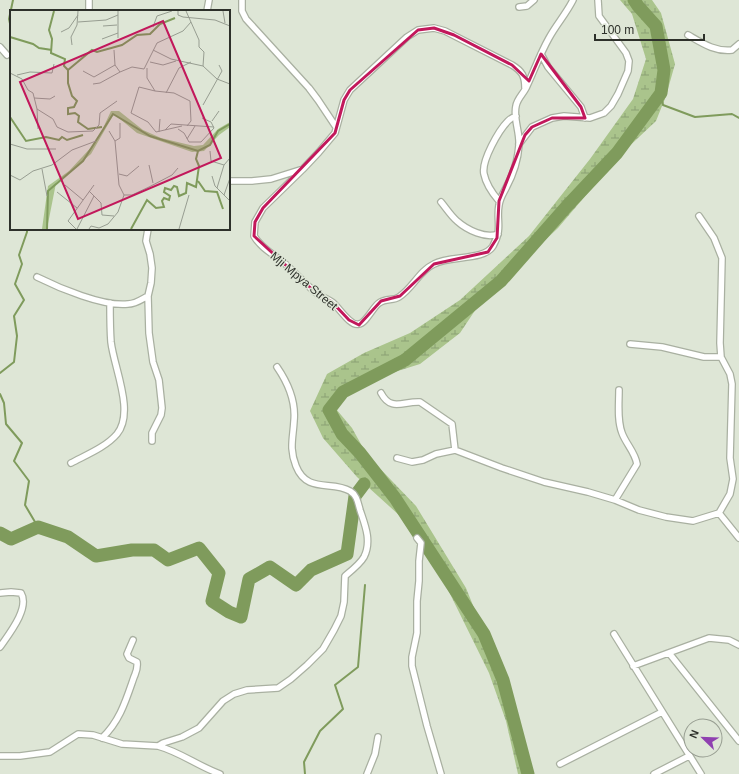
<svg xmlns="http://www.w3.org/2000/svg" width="739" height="774" font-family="Arial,sans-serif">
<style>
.wetland{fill:url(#wetland-marsh)}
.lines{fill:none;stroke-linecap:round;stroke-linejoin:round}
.stream{stroke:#7f9b5c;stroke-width:2}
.river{stroke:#7f9b5c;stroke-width:13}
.minor-casing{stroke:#a9b0a1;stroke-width:8}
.minor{stroke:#fff;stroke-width:5.5}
.marked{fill:none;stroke:#c2185b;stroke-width:3;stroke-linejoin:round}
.labels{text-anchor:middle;stroke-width:3;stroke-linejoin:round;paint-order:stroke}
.street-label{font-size:12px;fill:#2d302a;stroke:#dee6d6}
.inset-river{fill:none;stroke:#7f9b5c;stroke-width:2}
.inset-road{fill:none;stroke:#979d91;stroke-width:1}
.view{fill:#c2185b;fill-opacity:0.15;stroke:#c2185b;stroke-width:2}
.inset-edge{fill:none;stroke:#2d302a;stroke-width:2}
</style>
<defs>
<pattern id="wetland-marsh" width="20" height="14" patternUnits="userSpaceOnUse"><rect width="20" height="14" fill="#aac48c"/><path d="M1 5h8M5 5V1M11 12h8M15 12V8" fill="none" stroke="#8ba073"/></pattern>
</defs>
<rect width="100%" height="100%" fill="#dee6d6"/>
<path class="wetland" d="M620,0H652L661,13L675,64L666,96L656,121L621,154L558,228L482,300L460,333L420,364L369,380L350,388L331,403L352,428L367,455L416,506L466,588L495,660L512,711L526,774H518L506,721L489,673L421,535L357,477L323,438L310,411L327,374L364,353L410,333L460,300L529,236L590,159L633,99L646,59L632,14Z"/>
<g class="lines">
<path class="stream" d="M11,28L9,19L13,0
M661,93L663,105L695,117L732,114L739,118
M0,373L14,362L17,336L14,316L24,300L15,284L22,264L19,255L27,232V229
M0,394L4,403L6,424L22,443L14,461L29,481L25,505L38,527
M305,774L304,762L320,731L343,709L335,685L358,667L365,585"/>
<path class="river" d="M0,533L11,539L38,527L68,537L96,556L132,550H154L168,560L199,548L219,573L212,601L229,612L241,617L249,579L270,567L296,585L311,570L347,554L355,496L364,484
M528,774L503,680L484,634L395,498L360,453L342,434L329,410L343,392L405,360L501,281L567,206L617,153L661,93L664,70L656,26L638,6L634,0"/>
<defs>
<path id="minor" d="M89,0V11
M242,0V11L246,19L309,88L318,100L336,127
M519,7L527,6L534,0
M207,11L209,0
M688,35C702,43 715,52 732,50L739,44
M0,47L7,55
M541,54L548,67L581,107L585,118
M519,144L532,127L552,118L564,116L590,118L604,113L611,106L618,94L628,71L629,61L626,53L599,16L598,0
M303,169L263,208L255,222L254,236C261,248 273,254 283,262C294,271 303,282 314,291C319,296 326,298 332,302C339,307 350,327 359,324C366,323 373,307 379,303C386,298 393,301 399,297C413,288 419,271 434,264C450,255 484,261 493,246C503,228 496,221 499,205C500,198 503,194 506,188C513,175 518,159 519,145C520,132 513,118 516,106C517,99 523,94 526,88C534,71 540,54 549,38C556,25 566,14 573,0
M229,181H252L271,179L303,169L319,152L335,133L344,100L350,90L407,37L418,30L434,28L445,31L512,65C522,71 525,76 525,88
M499,201C493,194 486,184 484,174C481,161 499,130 508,121C510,119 513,117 516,116
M441,202C446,208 451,216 457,221C467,230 486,239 498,234
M37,277C59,288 104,307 128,304C136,304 142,299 148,296L151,283L152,268L150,254L146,241L148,229
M148,296L149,333L153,362L159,380L162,408L161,415L152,433V441
M630,344L662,347L704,357H721
M381,393C391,412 403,401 420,402L452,424L455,450
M397,458L412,462L423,460L436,454L455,450L502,468L544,482L588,492L615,500L639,510L666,517L693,521L719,513L730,494L733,479L730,458L732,384L730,374L721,357L720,343L722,258L714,238L699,216
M71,463C86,455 106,447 117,434C135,412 114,368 111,342C110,329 110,316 110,303
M615,500L637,464C635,452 626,444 622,433C617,420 619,404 619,390
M719,513L739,538
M417,538L421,543L419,561V581L417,601V633L412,657V666L427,726L441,774
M0,593L11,592L21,593C30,608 9,634 0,647
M614,634L701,774
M669,653L739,741
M633,666L709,638L729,640L739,645
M102,738C120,721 126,700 134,677C136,672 138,669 137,662L129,658L127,654L133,640
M158,746C180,752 198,766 220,774
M0,756H20L50,752L78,734L93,735L122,744L158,746L163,743L182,737L199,728L223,701L234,694L247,690L278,688L291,679L307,665L323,649L334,630L341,616L344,602L345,576C351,571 360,564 364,557C372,541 365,525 360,510C358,503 357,495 350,491C332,480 307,494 296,466C289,448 293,439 294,421C296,401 288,383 277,367
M560,764L662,712
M367,774L375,754L378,737
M654,774L689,756"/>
</defs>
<use href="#minor" class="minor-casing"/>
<use href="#minor" class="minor"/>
</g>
<path class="marked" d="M434,28L454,35L512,65L529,81L541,54L581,107L585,118H552L532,127L525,135L499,201L497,238L488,252L434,264L400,296L381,301L359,325L349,320L332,302L315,292L254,236L255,222L263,208L335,133L344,100L350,90L418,30Z"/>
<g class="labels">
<g class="street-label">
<text transform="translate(304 281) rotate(40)" y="4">Mji Mpya Street</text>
</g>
</g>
<g transform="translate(10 10)">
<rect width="220" height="220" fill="#dee6d6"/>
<path d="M101,101H109L133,120L151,128L184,136L193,135L208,119L220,112V117L209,125L194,141L182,142L127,123L104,104L81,144L46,173L37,219H32L38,176L59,161L87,131Z" fill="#aac48c"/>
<path class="inset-river" d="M44,1L39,20L42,29L41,43L55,49L54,56L58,60V73L62,86L67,91L64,97L58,98V104L65,103L69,106L68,112L78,119L92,117M0,27L23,34L29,38L42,40M58,60L82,40L87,42L112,35L127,25L140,24L150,14L165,8M0,107L16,131L36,127L49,130L52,127L57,130L73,125M188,171L195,181L207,182L213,199M37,219L38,181L73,151L103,104L140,126L188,141L200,135L208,121L220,114M121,219L137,190L146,198L154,197L152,191L154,188L159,190L160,186L154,182L155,178L161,180L164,176L167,177L169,186L176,183L177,173L186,177L189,156L186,149L188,141"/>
<path class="inset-road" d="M108,1V28M168,1V5L173,7L205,10L220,16M176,1L189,30V37L194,42L193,56L207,69L220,74M213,1L215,13M68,12L96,10L108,5M93,16L107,15M143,17L147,6L162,1M51,22L59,18L68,5M92,29L108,23M62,35L61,27L67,15L68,1M104,40L105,55L110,62L122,57L134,59L147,33L173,21L181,12M143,40L161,49L193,56M140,52L153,55L166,51M137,58V68L145,81L164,83L180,91L181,111L177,116M73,61L84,67L105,55M0,63L12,69L18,80L23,83L27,99L43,109L47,117L58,122L83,121L89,115L90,103L107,91M7,65L20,62L42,63L44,54M83,74L90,73L110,62M145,81L129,77L121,103L138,112L146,122L172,116M156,83L169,58L181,52M24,88L40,89L45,86M193,95L212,61L209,55M27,99L28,119M202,111L209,101M168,119L174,123L179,132H191L204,118L201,112L192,108M155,120L161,114L204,117M99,121L105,131L109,175L114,185H122L139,177L162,165L168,158M149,122L150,109M177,129L185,116M105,131L110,128V113M0,134L17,139H46M200,141L201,151L214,155M139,155L143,173M32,159L37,186M109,164L117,166L129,156M0,165L10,170L23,161L42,155L62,140L86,131M202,166L205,176L220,191M55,175L73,190M207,178L214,155L220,148M79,181L91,193L92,205L104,206M47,182L67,198M214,185L220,168M66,219L58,211L84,175M67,219L84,186M79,219L81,216L89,218L98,214L108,202L114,185M169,219L179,185"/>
<path class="view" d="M153,11L211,148L68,209L10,72Z"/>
<rect width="220" height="220" class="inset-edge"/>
</g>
<g transform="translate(703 738) rotate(293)"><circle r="19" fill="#dee6d6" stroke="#979d91"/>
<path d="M0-3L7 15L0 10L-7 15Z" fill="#8f40b0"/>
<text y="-6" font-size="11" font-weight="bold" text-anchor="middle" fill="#2d302a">N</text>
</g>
<path d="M595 34v6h109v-6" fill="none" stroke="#2d302a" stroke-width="2"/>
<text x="601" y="34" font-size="12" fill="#2d302a" stroke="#dee6d6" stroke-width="3" paint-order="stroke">100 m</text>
</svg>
